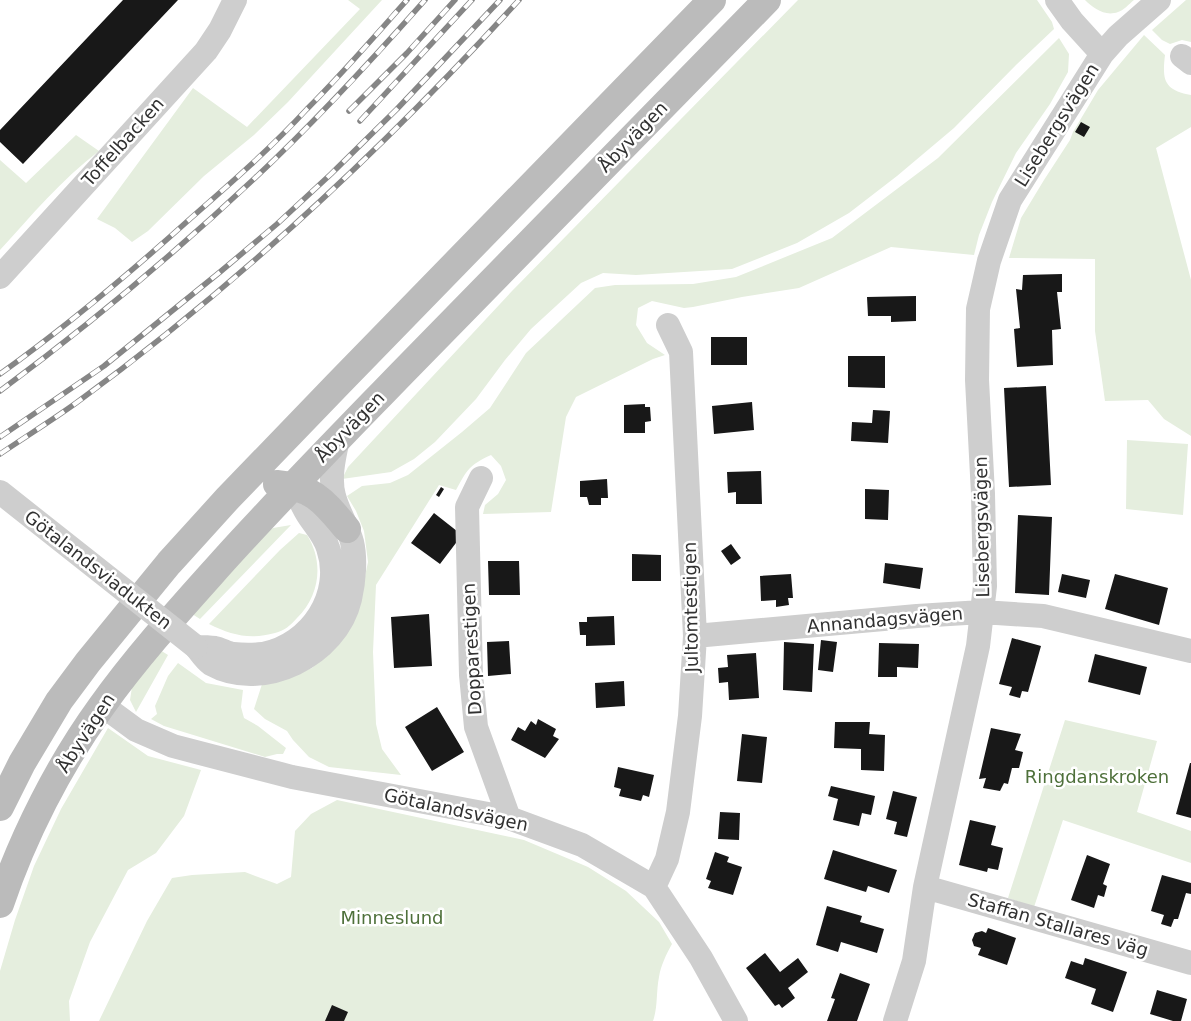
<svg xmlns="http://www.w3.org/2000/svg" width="1191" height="1021" font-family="'DejaVu Sans',sans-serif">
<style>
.green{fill:#e5eede}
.building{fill:#181818}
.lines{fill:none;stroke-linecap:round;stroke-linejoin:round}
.street{stroke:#cecece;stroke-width:24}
.secondary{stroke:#bbb;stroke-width:28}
.rail-casing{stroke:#868686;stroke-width:5.5}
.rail{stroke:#fff;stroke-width:4;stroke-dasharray:11;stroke-linecap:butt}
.street-bridge{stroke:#cecece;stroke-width:24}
.labels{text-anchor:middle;stroke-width:5;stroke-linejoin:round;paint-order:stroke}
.street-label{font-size:18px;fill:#313131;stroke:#fff}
.park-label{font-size:18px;fill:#4e703a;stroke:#fff}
</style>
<rect width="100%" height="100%" fill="#fff"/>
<path class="green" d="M348,0H382L288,102L254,135L204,176L148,231L132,242L115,228L97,219L193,88L247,127L360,9Z
M798,0H1037L1052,22L1054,29L1016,65L954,128L897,176L849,213L797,243L732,269L636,275L603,273L581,283L531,329L505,360L476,399L435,442L414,459L391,472L342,479L348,467L512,291Z
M1085,0H1134C1129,4 1123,11 1118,12C1105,17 1093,8 1085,0Z
M1186,0H1191V42L1182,40L1170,44L1162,40L1152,30Z
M1144,35L1165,55C1162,80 1164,90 1191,95V127L1156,148L1191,280V436L1164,419L1148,400L1105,401L1095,331V259L1009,258L1021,218L1044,180L1070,140L1073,132L1098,90Z
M1059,38L1069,54L1068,72L1050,104L1016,153L992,202L979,235L974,255L891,247L799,288L742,297L693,307L684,308L652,301L638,308L636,325L647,343L665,355L653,359L576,397L566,417L551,512L483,514L485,505L498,494L506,480L501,466L491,455C469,465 467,470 456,490L439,485L376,585L373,652L376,724L382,749L401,775L329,767L309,757L293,740L287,731L265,719L254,709L263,681L285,678L312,668L332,649L360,600L368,562L364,531L356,511L347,496L362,486L390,483L408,475L462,432L490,408L526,353L595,288L615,285L693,284L736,277L832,238L938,158Z
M76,135L99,151C62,179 31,216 0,250V160L26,183Z
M1127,440L1188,444L1183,515L1126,509Z
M291,525L200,619L189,612L262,536L273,528Z
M299,533L307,535C324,562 320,595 297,618C291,625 284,631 275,633C250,640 231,635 209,624L280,550Z
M160,650L168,655L136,712L130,700L132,687Z
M178,663L206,683L243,690L241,707L244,718L258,726L286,748L283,754H277L265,757L164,726L151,719L157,714L155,706L168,676Z
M1065,720L1157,741L1137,812L1191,831V863L1063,820L1034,907L1008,898Z
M108,728L148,756L201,770L184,816L156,853L128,870L90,942L69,1001L70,1021H0V971L15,920L34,866L61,809Z
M337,800L524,840L588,867L626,891L659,922L672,944C666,955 661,965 659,977C656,992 658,1007 653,1021H99L147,921L172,878L192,875L245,872L277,884L291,877L295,831L311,814Z"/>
<path class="building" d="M123,0H178L23,164L0,142V130Z
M1081,122L1090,127L1084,137L1075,132Z
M1062,274V292H1057L1061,329L1052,330L1053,365L1017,367L1014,329L1020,328L1016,289L1022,290L1023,275Z
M916,296V321L891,322V316H868L867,297Z
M711,337H747V365H711Z
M848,356H885V388L848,387Z
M1046,386L1051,485L1009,487L1004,388Z
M752,402L754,430L714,434L712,406Z
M645,404V407H650L651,421L645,422V433H624V405Z
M873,410L890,411L888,443L851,441L852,422L872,423Z
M761,471L762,504H736V492L728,493L727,472Z
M607,479L608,498H601V505H589L587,497H580V481Z
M441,487L444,489L439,497L436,495Z
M865,489L889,490L888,520L865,519Z
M434,513L462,535L440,564L411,543Z
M1018,515L1052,517L1049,595L1015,593Z
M731,544L741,558L731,565L721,551Z
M632,554L661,555V581H632Z
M488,561H519L520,595H489Z
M885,563L923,568L920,589L883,583Z
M791,574L793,598H788L789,605L776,607V600L761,601L760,576Z
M1062,574L1090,580L1086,598L1058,592Z
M1115,574L1168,588L1159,625L1105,609Z
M429,614L432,666L394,668L391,617Z
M614,616L615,645L586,646V635H580L579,622H587V617Z
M1012,638L1041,646L1028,692L1022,691L1020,698L1009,695L1012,687L999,684Z
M821,640L837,642L833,672L818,670Z
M509,641L511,674L488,676L487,642Z
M784,642L814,644L812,692L783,690Z
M879,643L919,644L918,668L897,667V677H878Z
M756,653L759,698L729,700L728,682L719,683L718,668L728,667L727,655Z
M1095,654L1147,667L1140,695L1088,682Z
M624,681L625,706L596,708L595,683Z
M437,707L464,752L432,771L405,727Z
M538,719L556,729L553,736L559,739L545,758L511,740L518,727L525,731L531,721L536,725Z
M835,722H870L869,734L885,735L884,771L861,770V749L834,748Z
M991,728L1021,734L1015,750L1023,752L1019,768H1012L1008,784L1004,783L1000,791L983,788L986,778L979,779Z
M742,734L767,737L762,783L737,781Z
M1190,763H1191V818L1176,814Z
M618,767L654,775L649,797L643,795L641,801L619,796L621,789L614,787Z
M831,786L875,796L871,815L862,813L859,826L833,820L838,799L828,796Z
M893,791L917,797L907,837L894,834L897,822L886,819Z
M720,812L740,813L739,840L718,839Z
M970,820L996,826L991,845L1003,848L998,870L988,868L987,872L959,865Z
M833,850L897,870L889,893L868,886L866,892L824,879Z
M715,852L729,857L727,862L742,867L733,895L708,888L711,881L706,879Z
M1087,855L1110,864L1103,884L1107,886L1104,897L1098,895L1094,908L1071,900Z
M1162,875L1191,883V894L1186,893L1178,919H1174L1171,927L1161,924L1164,915L1151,911Z
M827,906L862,916L860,922L884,929L877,953L841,942L838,952L816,945Z
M988,928L1016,938L1007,965L978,955L981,948L974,946L972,940L975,933L982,931L986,933Z
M765,953L780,972L798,958L808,972L788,988L795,998L782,1008L779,1004L775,1006L746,968Z
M1085,958L1127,972L1113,1012L1091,1004L1096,989L1065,978L1071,961L1083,965Z
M840,973L870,984L857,1021H827L835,999L831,998Z
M1157,990L1187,999L1181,1021H1173L1150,1014Z
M332,1005L348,1012L344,1021H325Z"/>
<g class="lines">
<path class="street" d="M1057,0L1072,21L1102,54
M1182,56L1191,63
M0,277L206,51L220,30L235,0
M481,478L467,507L471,675L476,727L509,818
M695,636L917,616L982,612L1043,616L1191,651
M196,647C200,652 205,660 211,664C263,693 337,655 350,599C354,582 356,559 352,542C348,526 338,512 334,496C329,478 334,457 338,439
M196,647C202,647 208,647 215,648C221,649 227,653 233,654C242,655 254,655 263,654C311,645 344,594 328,548C324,535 315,526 308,515C302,506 298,495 293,485
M102,705L136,730L173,746L292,777L509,818L582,845L654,887L701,958L736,1021
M654,887L667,859L678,812L690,716L695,636L681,352L668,325
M925,887L1191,963
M895,1021L914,961L925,887L978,646L985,586L983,494L977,380L978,309L989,261L1010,200L1102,54L1118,36L1159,0"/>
<path class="secondary" d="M277,484C314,487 324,502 347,529
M0,807L22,763L59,701L88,662L169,563L228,498L337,385L712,0
M0,904C23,836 59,765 101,707C138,655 182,607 224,560C282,496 342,435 402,373C524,249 645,124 767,0"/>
<defs>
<path id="rail" d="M349,111L407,53L455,0
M360,121L472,0
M0,374C67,326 130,273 191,218C231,183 271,148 307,109C342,74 374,37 407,0
M0,391C89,325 174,254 255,178C315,122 371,61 425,0
M0,437L104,366L220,272L277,224L331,174L397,109L500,0
M0,454C25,437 51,421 76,403C238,285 384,148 519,0"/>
</defs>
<use href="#rail" class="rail-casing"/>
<use href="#rail" class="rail"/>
<path class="street-bridge" d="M0,492L196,647"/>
</g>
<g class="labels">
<g class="street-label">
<text transform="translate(1057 125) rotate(-58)" y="6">Lisebergsvägen</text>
<text transform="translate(633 137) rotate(-46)" y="6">Åbyvägen</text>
<text transform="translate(123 142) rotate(-48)" y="6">Toffelbacken</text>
<text transform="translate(350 427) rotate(-46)" y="6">Åbyvägen</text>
<text transform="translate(982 527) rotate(-91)" y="6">Lisebergsvägen</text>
<text transform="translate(98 570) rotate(38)" y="6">Götalandsviadukten</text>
<text transform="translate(691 607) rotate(-91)" y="6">Jultomtestigen</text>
<text transform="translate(885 620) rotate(-5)" y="6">Annandagsvägen</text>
<text transform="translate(472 649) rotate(-93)" y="6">Dopparestigen</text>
<text transform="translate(86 733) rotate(-57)" y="6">Åbyvägen</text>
<text transform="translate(456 810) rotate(12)" y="6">Götalandsvägen</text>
<text transform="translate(1058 925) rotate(16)" y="6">Staffan Stallares väg</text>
</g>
<g class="park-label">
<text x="1097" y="783">Ringdanskroken</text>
<text x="392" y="924">Minneslund</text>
</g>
</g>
</svg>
